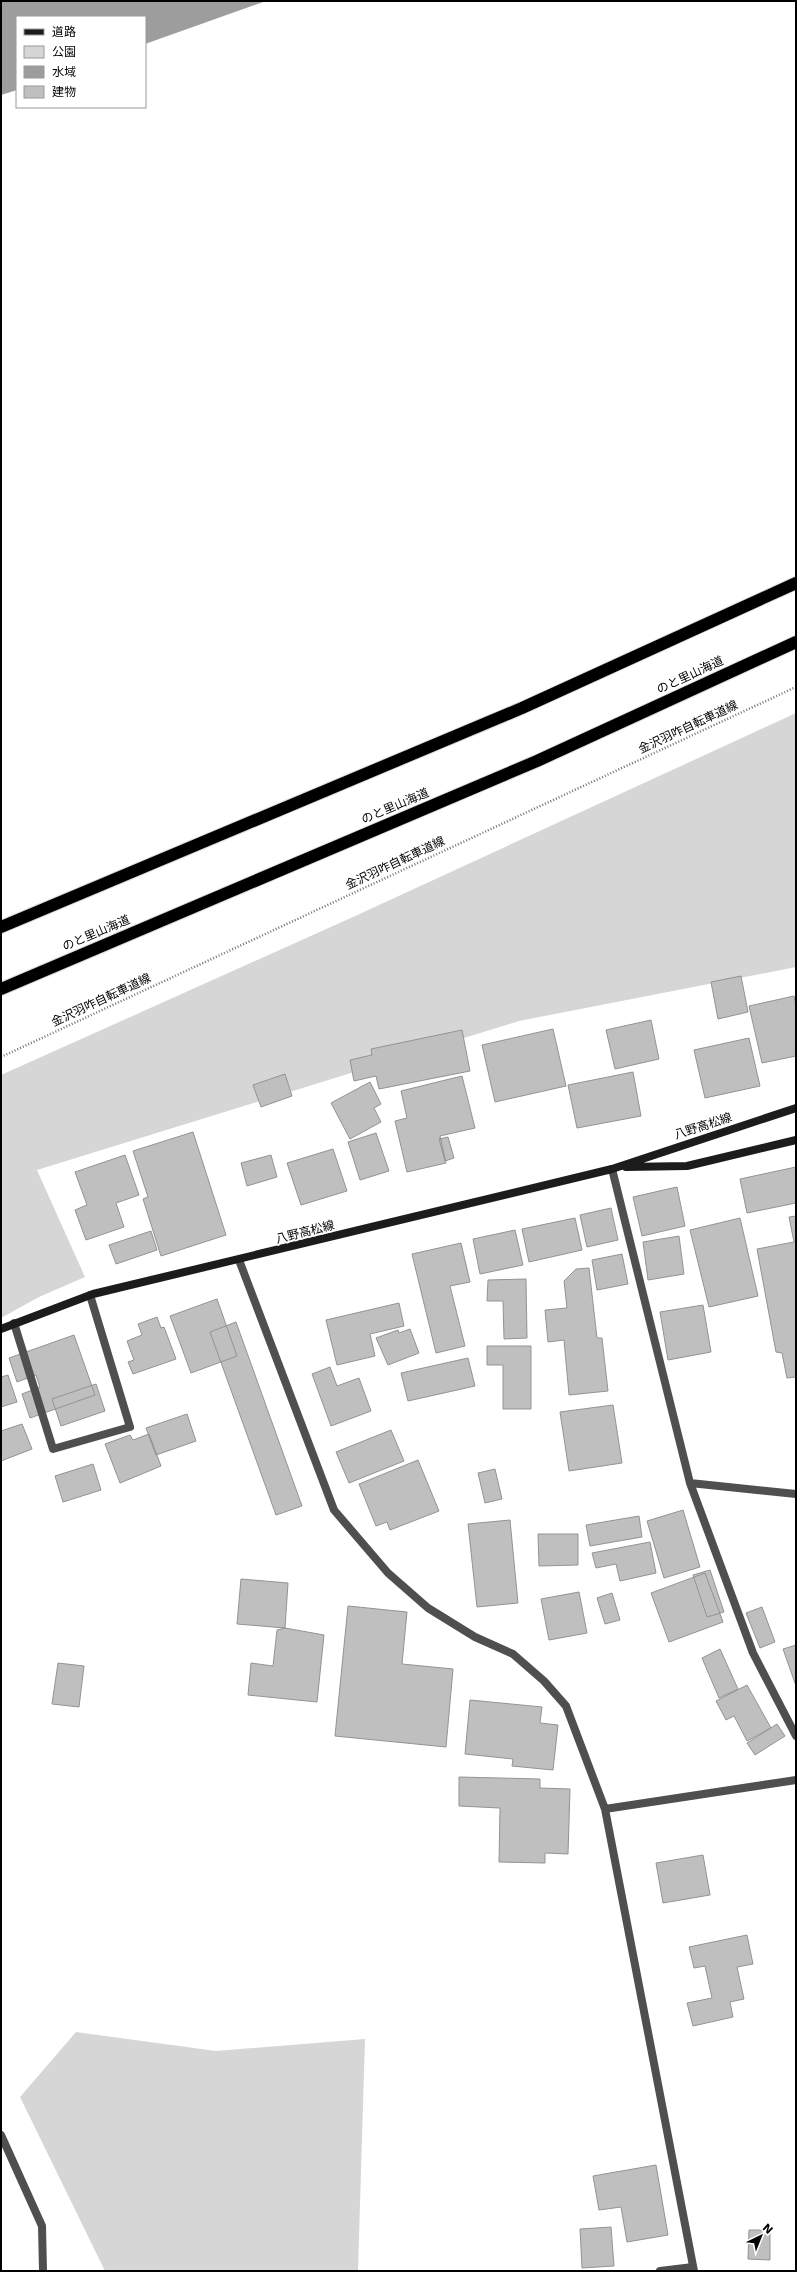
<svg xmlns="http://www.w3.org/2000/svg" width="797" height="2272" font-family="'DejaVu Sans','Noto Sans JP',sans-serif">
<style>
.green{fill:#d6d6d6}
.water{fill:#9d9d9d}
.building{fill:#bfbfbf;stroke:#939393}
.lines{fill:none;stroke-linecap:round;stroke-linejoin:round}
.motorway-casing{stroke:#dbdbdb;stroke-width:14}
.path{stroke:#717171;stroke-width:2.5;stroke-dasharray:1 2;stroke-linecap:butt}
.minor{stroke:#4f4f4f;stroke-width:8}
.secondary{stroke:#1c1c1c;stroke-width:8}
.motorway{stroke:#000;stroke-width:12}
.labels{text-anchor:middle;stroke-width:3.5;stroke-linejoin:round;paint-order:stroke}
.street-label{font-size:12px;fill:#000;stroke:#fff}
</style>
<rect width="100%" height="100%" fill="#fff"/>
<path class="green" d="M796,713V967L519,1021L37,1170L85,1277L39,1297L1,1318V1075L353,917Z
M76,2032L216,2051L365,2039L358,2271H105L20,2097Z"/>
<path class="water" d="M1,1H266L145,44V17H17V90L1,95Z"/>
<path class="building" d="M741,976L748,1012L718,1019L711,982Z
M794,996L796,1006V1056L762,1063L749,1006Z
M651,1020L659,1059L615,1069L606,1030Z
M553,1029L566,1086L495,1102L482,1045Z
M462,1030L470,1071L379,1089L376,1076L354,1081L350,1060L372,1055L371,1049Z
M749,1038L760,1086L705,1098L694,1050Z
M633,1072L641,1116L577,1128L568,1085Z
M285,1074L292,1096L261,1107L253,1085Z
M462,1076L475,1128L440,1136L446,1163L407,1172L395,1121L407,1118L401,1091Z
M370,1082L381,1104L374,1108L381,1122L350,1139L331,1103Z
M193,1132L226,1235L161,1256L143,1199L148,1197L133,1151Z
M376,1133L389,1171L360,1180L348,1142Z
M448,1137L454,1158L445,1161L439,1139Z
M333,1149L347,1191L301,1205L287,1163Z
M125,1155L139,1195L116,1203L124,1227L86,1240L75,1210L87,1205L75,1172Z
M271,1155L277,1177L247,1186L241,1163Z
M796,1167V1203L747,1213L740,1179Z
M677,1187L685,1226L642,1236L633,1197Z
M611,1208L618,1240L587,1247L580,1215Z
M796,1216V1377L787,1378L782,1353L776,1352L757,1249L794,1242L789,1217Z
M575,1218L582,1250L529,1262L522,1229Z
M740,1218L758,1296L709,1307L690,1230Z
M515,1230L523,1265L480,1274L473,1239Z
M151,1231L157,1250L116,1264L109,1245Z
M679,1236L684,1274L648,1280L643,1242Z
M461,1243L470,1282L450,1286L465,1346L436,1353L412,1254Z
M622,1254L628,1284L597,1290L592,1260Z
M589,1268L597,1338H602L608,1391L569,1395L564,1340L548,1342L545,1310L567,1308L564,1281L576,1269Z
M526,1279L527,1338L504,1339L503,1301H487L488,1280Z
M217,1299L237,1356L191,1373L170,1316Z
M399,1303L404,1326L370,1334L375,1356L337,1365L326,1320Z
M703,1305L711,1352L668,1360L660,1312Z
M157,1317L161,1328L164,1327L176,1359L133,1374L128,1362L134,1360L127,1341L142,1335L138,1324Z
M236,1322L302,1506L276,1515L210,1332Z
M410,1329L419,1353L388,1365L376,1338L398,1330L399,1333Z
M74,1335L95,1395L30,1418L22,1394L40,1387L36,1375L17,1382L9,1358Z
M487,1346H531V1409H503V1365H487Z
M468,1358L475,1386L408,1401L401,1373Z
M330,1367L337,1386L359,1378L371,1411L331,1426L312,1374Z
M8,1375L17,1402L1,1407V1377Z
M96,1384L105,1411L61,1426L52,1399Z
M613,1405L622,1463L569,1471L560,1412Z
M187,1414L196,1441L156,1455L146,1428Z
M22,1424L32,1449L1,1461V1431Z
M391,1430L404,1461L349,1483L336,1452Z
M149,1434L161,1466L120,1483L105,1444L130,1435L133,1440Z
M418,1460L439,1511L390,1530L387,1522L376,1526L359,1484Z
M93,1464L101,1490L63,1502L55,1476Z
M495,1469L502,1499L485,1503L478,1473Z
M683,1510L700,1567L664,1578L647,1521Z
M639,1516L642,1537L590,1546L586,1525Z
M510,1520L518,1603L477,1607L468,1524Z
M538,1534H578V1565L539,1566Z
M650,1542L656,1573L620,1581L616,1564L596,1568L592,1553Z
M710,1570L724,1612L707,1617L693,1575Z
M705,1573L723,1622L669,1642L651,1593Z
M241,1579L288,1583L285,1628L237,1624Z
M579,1592L587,1633L549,1640L541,1599Z
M612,1593L620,1620L605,1624L597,1598Z
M348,1606L407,1612L402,1664L453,1669L446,1747L335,1736Z
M762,1607L775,1642L760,1648L746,1613Z
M285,1628L324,1635L317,1702L248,1695L251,1663L273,1666L277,1630Z
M796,1645V1686L783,1649Z
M720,1649L738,1689L719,1698L702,1658Z
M58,1663L84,1666L79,1707L52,1704Z
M747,1685L771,1728L747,1741L734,1716L726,1720L716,1701Z
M470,1700L542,1707L540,1723L558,1725L553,1770L512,1766L513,1759L465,1754Z
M777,1724L785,1736L755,1755L747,1743Z
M459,1777L540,1779V1788L570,1789L568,1854L545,1853V1863L499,1862L500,1808L459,1806Z
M703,1855L710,1895L663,1903L656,1863Z
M747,1935L753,1964L737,1967L744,1999L730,2002L733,2017L693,2026L687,2003L712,1998L705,1966L694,1968L689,1947Z
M656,2165L668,2235L627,2242L621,2207L599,2210L593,2176Z
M611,2227L614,2266L582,2268L580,2229Z
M749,2230H770V2260L748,2259Z"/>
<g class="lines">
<defs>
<path id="motorway" d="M1,927L522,708L796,583
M1,989L537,761L796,642"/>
</defs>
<use href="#motorway" class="motorway-casing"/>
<path class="path" d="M1,1057L796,687"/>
<path class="minor" d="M612,1169L690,1483L753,1653L796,1736
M239,1260L334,1510L388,1573L428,1608L475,1637L513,1654L544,1681L566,1706L605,1809L694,2271
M14,1323L53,1449L130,1427L90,1295
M690,1483L796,1494
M605,1809L796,1780
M1,2135L42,2226L43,2271
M660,2271L693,2267"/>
<path class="secondary" d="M626,1167L687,1166L796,1140
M1,1329L93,1294L612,1169L796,1108"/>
<use href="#motorway" class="motorway"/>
</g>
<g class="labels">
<g class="street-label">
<text transform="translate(690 675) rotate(-25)" y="4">のと里山海道</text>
<text transform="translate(688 727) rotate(-25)" y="4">金沢羽咋自転車道線</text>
<text transform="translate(395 806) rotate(-23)" y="4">のと里山海道</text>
<text transform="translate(395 863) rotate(-25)" y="4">金沢羽咋自転車道線</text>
<text transform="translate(96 933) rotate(-23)" y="4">のと里山海道</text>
<text transform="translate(101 1000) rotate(-25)" y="4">金沢羽咋自転車道線</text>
<text transform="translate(703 1126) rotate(-18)" y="4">八野高松線</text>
<text transform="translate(305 1232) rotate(-14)" y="4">八野高松線</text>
</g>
</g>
<rect width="797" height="2272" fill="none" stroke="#000000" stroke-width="4"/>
<rect x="16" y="16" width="130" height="92" fill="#ffffff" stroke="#999999"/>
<rect x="24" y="29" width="20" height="6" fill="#1c1c1c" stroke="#999999"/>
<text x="52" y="36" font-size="12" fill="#000000">道路</text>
<rect x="24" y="46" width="20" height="12" fill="#d6d6d6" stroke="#999999"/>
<text x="52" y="56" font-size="12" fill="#000000">公園</text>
<rect x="24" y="66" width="20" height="12" fill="#9d9d9d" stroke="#999999"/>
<text x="52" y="76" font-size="12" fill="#000000">水域</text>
<rect x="24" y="86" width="20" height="12" fill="#bfbfbf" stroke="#999999"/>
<text x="52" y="96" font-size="12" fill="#000000">建物</text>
<g transform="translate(761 2236) rotate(43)" stroke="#ffffff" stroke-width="3" paint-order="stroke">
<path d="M0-3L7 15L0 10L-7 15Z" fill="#000000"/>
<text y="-6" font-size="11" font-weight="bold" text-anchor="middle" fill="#000000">N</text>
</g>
</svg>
